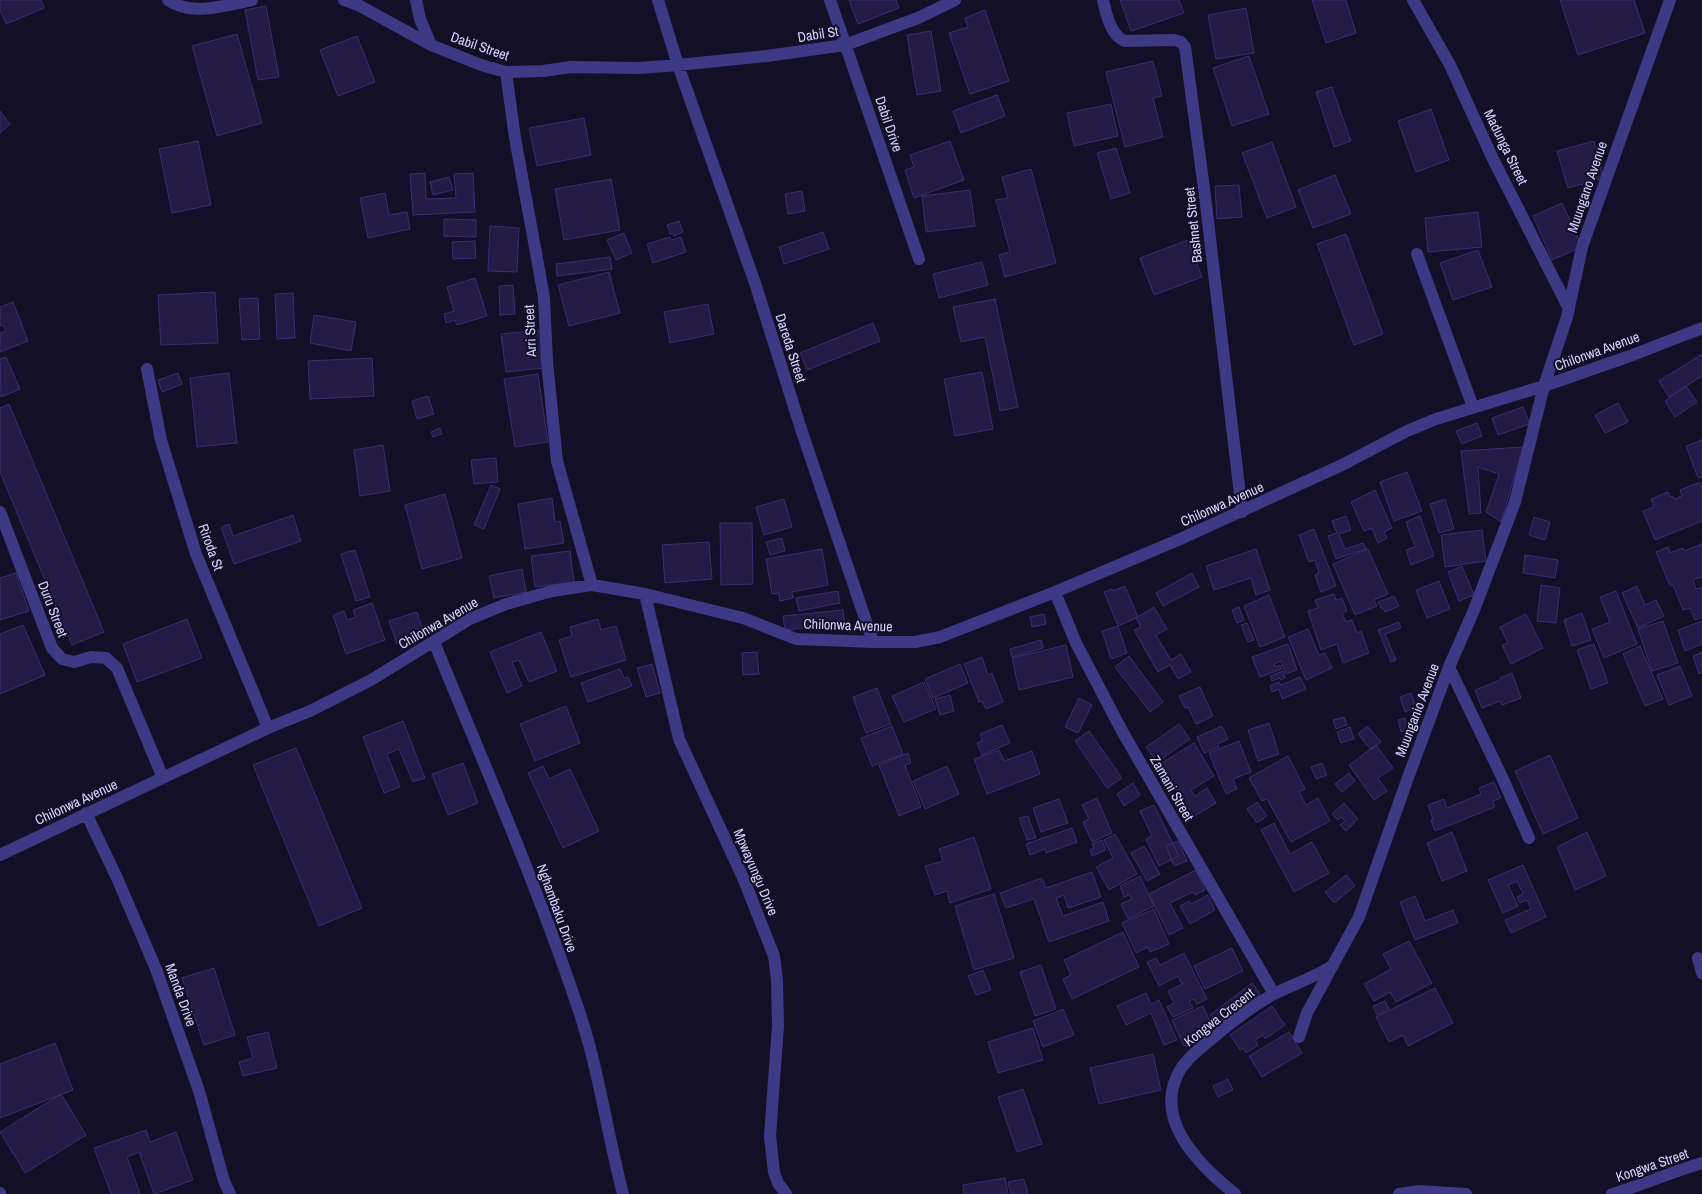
<svg xmlns="http://www.w3.org/2000/svg" width="1702" height="1194" font-family="'Archivo Narrow',sans-serif">
<style>
.building{fill:#241b47;stroke:#3b2d73}
.lines{fill:none;stroke-linecap:round;stroke-linejoin:round}
.minor{stroke:#3d3a85;stroke-width:12}
.labels{text-anchor:middle;stroke-width:4;stroke-linejoin:round;paint-order:stroke}
.street-label{font-size:14px;fill:#d9d4ff;stroke:#130f26}
</style>
<rect width="100%" height="100%" fill="#130f26"/>
<path class="building" d="M0,0H41L44,8L6,24L0,10Z
M849,0H896L899,8L858,24Z
M1120,0H1179L1184,13L1131,31Z
M1312,0H1346L1356,33L1326,43Z
M1560,0H1634L1645,33L1578,55Z
M266,6L279,77L258,80L245,10Z
M1246,8L1254,53L1216,59L1208,15Z
M985,10L1009,81L970,94L949,33L968,27L965,18Z
M931,31L941,91L917,95L907,35Z
M237,34L262,123L217,136L192,46Z
M357,36L375,82L338,96L320,50Z
M1249,56L1269,114L1232,126L1213,68Z
M1153,61L1162,96L1153,98L1163,137L1125,147L1106,72Z
M1332,87L1351,141L1334,147L1316,92Z
M997,95L1005,116L961,133L953,111Z
M1111,104L1118,136L1074,146L1067,113Z
M1431,109L1449,160L1416,172L1398,121Z
M0,111L10,124L0,133Z
M584,118L591,155L537,166L529,128Z
M198,141L211,205L172,213L159,149Z
M950,141L964,180L914,198L905,170L914,167L910,155Z
M1594,141L1604,178L1568,188L1557,151Z
M1272,142L1296,207L1267,218L1242,153Z
M1116,148L1130,193L1111,199L1097,153Z
M1031,169L1056,263L1005,277L999,255L1010,252L996,200L1008,198L1002,177Z
M425,173L426,199L456,198L454,174L473,173L475,212L413,215L410,174Z
M1335,175L1351,214L1313,228L1298,190Z
M449,177L453,190L433,195L430,182Z
M611,179L620,230L564,240L555,189Z
M1239,185L1242,217L1217,219L1215,186Z
M970,190L975,226L926,232L922,196Z
M802,191L805,211L788,214L785,194Z
M385,193L389,215L407,212L410,229L368,238L360,198Z
M1562,203L1582,247L1552,260L1533,216Z
M1478,212L1482,247L1428,252L1425,218Z
M444,219L476,220V237L444,236Z
M679,221L683,232L674,236L673,233L670,234L667,225Z
M490,226L519,228L517,272L488,271Z
M823,232L829,249L784,264L779,247Z
M624,233L632,253L616,260L607,240Z
M1346,234L1383,334L1354,345L1317,244Z
M670,237L671,240L681,237L686,252L653,263L647,244Z
M1188,240L1202,277L1154,295L1140,258Z
M475,241L476,258L453,259L452,242Z
M1478,250L1492,287L1453,300L1440,263Z
M610,257L612,269L557,276L556,264Z
M982,262L988,285L939,298L933,274Z
M609,272L620,313L569,326L558,285Z
M475,278L487,316L457,325L455,320L446,323L444,314L454,311L447,287Z
M513,285L515,314L500,315L499,286Z
M215,292L218,343L161,345L158,295Z
M293,293L295,338L277,339L275,294Z
M258,298L260,339L242,340L239,299Z
M995,299L1018,407L1000,411L985,337L961,342L953,307Z
M13,302L28,341L0,352V333L6,331L3,325L0,326V307Z
M708,304L714,334L670,343L664,312Z
M314,315L356,322L351,351L310,343Z
M873,323L880,341L807,370L800,353Z
M540,330L544,368L506,372L501,334Z
M1702,354V376L1669,397L1659,381Z
M6,357L20,389L1,397L0,359Z
M372,358L374,396L310,399L308,361Z
M982,372L993,429L955,436L944,379Z
M178,373L182,384L162,392L158,380Z
M229,373L237,443L197,447L190,378Z
M538,374L548,442L515,447L504,379Z
M1686,386L1697,402L1675,417L1665,401Z
M428,396L434,414L417,419L412,401Z
M1618,403L1628,422L1605,433L1595,415Z
M9,404L104,632L72,645L0,472V408Z
M1523,407L1530,424L1498,435L1492,418Z
M1477,423L1482,436L1462,444L1456,431Z
M440,428L442,434L433,437L431,432Z
M1702,440V477L1698,478L1686,446Z
M383,445L390,491L360,496L354,450Z
M1523,447L1501,522L1486,512L1499,474L1478,467L1481,513L1469,514L1461,451Z
M496,458L498,482L474,484L471,460Z
M1407,472L1422,511L1394,521L1380,482Z
M1700,482L1702,488V521L1655,540L1643,511L1654,507L1651,499L1668,492L1670,497L1673,496L1674,499L1682,496L1680,490Z
M491,485L500,489L484,529L474,525Z
M1375,490L1392,528L1384,532L1387,538L1378,543L1372,528L1364,531L1351,502Z
M445,494L462,558L422,569L405,505Z
M552,498L555,522L560,521L564,543L525,549L518,504Z
M784,499L792,527L764,535L756,507Z
M1445,499L1454,529L1439,533L1430,504Z
M293,515L301,541L234,564L221,527L229,524L233,536Z
M1346,516L1351,530L1339,534L1345,549L1363,543L1366,549L1336,559L1328,536L1337,533L1332,521Z
M1420,516L1434,556L1411,565L1406,550L1415,547L1406,522Z
M1534,517L1550,522L1545,540L1529,535Z
M720,523H752L753,584L721,585Z
M1314,529L1336,586L1321,592L1315,575L1319,573L1315,560L1309,562L1299,535Z
M1482,530L1486,561L1445,567L1441,535Z
M782,538L785,551L770,555L766,542Z
M709,542L712,579L665,583L662,545Z
M1702,544V577L1693,580L1696,589L1702,587V617L1695,620L1690,608L1683,610L1673,585L1670,586L1656,552L1668,547L1670,553L1683,548L1684,551Z
M822,549L828,585L792,592L793,598L780,601L779,593L772,594L766,559Z
M1256,549L1270,590L1256,595L1251,578L1214,590L1206,566Z
M1368,549L1388,594L1374,600L1377,606L1355,615L1333,564Z
M355,550L370,597L356,601L341,554Z
M570,551L574,582L535,587L531,556Z
M1525,555L1558,560L1555,578L1523,573Z
M1462,566L1474,595L1459,601L1448,572Z
M522,569L526,592L494,598L489,576Z
M16,573L29,611L0,620V578Z
M1192,573L1199,587L1163,606L1156,593Z
M1439,581L1450,609L1427,618L1416,590Z
M1541,585L1560,588L1556,623L1537,621Z
M1125,586L1138,617L1118,626L1104,592L1112,589L1113,591Z
M1637,586L1645,605L1656,600L1664,616L1638,628L1622,593Z
M838,591L840,603L799,611L796,598Z
M1616,591L1637,644L1604,658L1592,629L1610,622L1600,597Z
M1334,594L1336,600L1342,598L1347,611L1342,613L1346,622L1352,620L1357,633L1361,631L1369,653L1343,663L1337,644L1321,650L1308,611L1318,608L1315,600Z
M1269,595L1285,637L1260,647L1244,606Z
M1394,596L1399,606L1385,612L1383,608H1381L1378,602Z
M372,603L385,640L346,654L333,615L344,611L347,620L356,617L353,610Z
M1154,607L1167,629L1156,635L1171,660L1181,654L1191,672L1178,679L1170,665L1158,672L1134,630L1141,627L1136,618Z
M1239,607L1244,620L1237,623L1232,610Z
M843,610L845,624L785,630L783,616Z
M417,612L425,635L397,644L389,621Z
M1582,613L1591,640L1572,646L1564,620Z
M1044,614L1046,624L1032,627L1030,617Z
M1526,614L1543,648L1511,664L1502,645L1508,643L1500,627Z
M187,619L202,658L137,682L123,644Z
M598,619L601,630L616,626L626,660L571,677L559,640L572,636L570,627Z
M1663,621L1678,663L1652,671L1638,629Z
M1702,621V644L1685,651L1678,630Z
M1399,622L1401,628L1385,634L1396,660L1391,662L1378,630Z
M1247,623L1254,640L1248,642L1241,625Z
M23,625L45,675L0,694V634Z
M1118,626L1127,653L1111,659L1102,631Z
M1308,629L1319,655L1325,653L1332,668L1306,680L1288,637Z
M541,632L557,671L529,682L519,660L512,662L522,686L507,693L490,652Z
M1041,640L1043,648L1012,657L1010,649Z
M1288,644L1297,670L1286,674L1281,661L1274,664L1275,667L1280,665L1282,669L1260,677L1252,657Z
M1594,644L1608,683L1591,689L1577,650Z
M1066,645L1073,677L1019,690L1012,658Z
M1640,646L1663,699L1645,706L1623,654Z
M757,652L759,674L743,675L742,653Z
M1702,652V673L1699,674L1693,656Z
M1129,656L1163,702L1150,712L1115,667Z
M982,657L988,675L992,673L1003,702L986,709L982,701L979,702L964,664Z
M652,664L660,693L646,697L637,668Z
M960,664L968,683L933,698L925,679Z
M1680,666L1692,696L1669,705L1657,675Z
M620,669L624,678L628,677L632,686L588,702L581,683Z
M1283,671L1285,678L1281,680L1280,678L1272,681L1270,676Z
M1512,673L1521,698L1502,705L1500,701L1482,708L1475,690L1500,680V678Z
M1300,677L1306,689L1282,699L1279,689L1272,692L1270,686L1279,682L1281,685Z
M924,682L936,709L904,722L892,696Z
M1200,687L1213,716L1196,724L1188,707L1185,708L1179,696Z
M877,688L891,724L866,733L853,697Z
M1411,693L1416,708L1405,712L1400,697Z
M950,695L954,711L940,715L935,699Z
M1079,698L1092,705L1078,733L1065,727Z
M566,706L580,743L535,761L520,724Z
M1344,717L1347,725L1336,729L1333,720Z
M1405,718L1409,730L1401,732L1398,720Z
M403,721L425,778L413,782L399,749L387,754L400,787L384,793L363,737Z
M1269,723L1279,754L1258,761L1248,730Z
M1179,724L1190,739L1157,762L1146,747Z
M1002,725L1010,743L982,755L977,743L982,741L980,734Z
M892,726L903,754L872,766L861,738Z
M1222,726L1228,739L1218,744L1219,747L1204,753L1197,737Z
M1367,726L1381,742L1371,750L1358,734Z
M1350,727L1354,739L1341,743L1337,732Z
M1089,731L1122,778L1107,788L1075,741Z
M1239,741L1251,772L1233,779L1237,789L1226,794L1209,753Z
M1194,743L1214,776L1191,790L1195,796L1207,788L1216,803L1193,817L1170,780L1164,784L1154,768Z
M1376,745L1393,768L1378,778L1387,791L1374,800L1349,765Z
M296,748L362,908L319,926L253,765Z
M999,750L1004,761L1032,751L1040,774L987,794L974,759Z
M908,753L911,763L905,765L921,807L899,816L879,765Z
M1550,755L1578,818L1543,834L1515,771Z
M1288,756L1305,789L1299,792L1306,805L1318,798L1330,821L1291,842L1267,799L1262,801L1249,778Z
M463,763L478,803L448,815L432,774Z
M1322,763L1327,775L1316,779L1311,767Z
M543,766L549,779L570,769L599,831L563,848L528,773Z
M947,766L959,794L925,809L913,781Z
M1349,773L1355,781L1342,792L1335,784Z
M1494,782L1501,798L1493,801L1495,807L1435,831L1431,820L1433,819L1428,805L1444,799L1447,808L1481,794L1479,788Z
M1133,783L1140,795L1124,806L1117,794Z
M1097,798L1112,833L1092,842L1083,822L1089,819L1082,805Z
M1059,799L1068,823L1041,832L1033,808Z
M1257,802L1267,816L1257,823L1247,809Z
M1344,803L1358,819L1346,831L1340,825L1345,821L1341,817L1338,820L1332,814Z
M1154,805L1179,856L1159,866L1146,839L1152,836L1140,811Z
M1028,816L1036,838L1027,840L1019,818Z
M1274,823L1290,854L1312,842L1329,873L1294,892L1261,830Z
M1072,828L1077,842L1046,853L1045,849L1030,855L1026,844Z
M1452,832L1467,871L1442,881L1427,843Z
M1587,832L1606,876L1575,890L1557,847Z
M1115,834L1137,874L1109,890L1096,867L1113,858L1104,840Z
M974,837L991,889L950,903L947,891L935,895L925,866L943,861L939,849Z
M1102,840L1106,850L1092,856L1090,850L1094,848L1092,844Z
M1178,841L1187,861L1174,866L1166,846Z
M1144,846L1160,874L1147,881L1131,853Z
M1523,865L1546,917L1511,933L1505,920L1531,909L1527,900L1520,903L1517,897L1523,894L1517,881L1508,885L1518,906L1503,913L1488,880Z
M1196,870L1205,890L1195,895L1193,892L1170,903L1183,928L1169,935L1149,894Z
M1092,872L1101,897L1068,908L1064,895L1056,898L1063,916L1103,902L1109,921L1049,942L1034,899L1006,908L1000,893L1042,878L1046,888Z
M1346,875L1355,886L1334,903L1325,892Z
M1140,876L1154,906L1128,919L1121,904L1132,899L1129,895L1124,897L1120,886Z
M994,894L1014,958L974,970L955,906Z
M1208,895L1215,910L1190,924L1180,906L1189,901L1191,904Z
M1415,896L1425,921L1453,910L1458,923L1415,940L1400,902Z
M1154,909L1169,944L1150,952L1148,947L1136,953L1122,923Z
M1123,932L1139,967L1072,999L1063,979L1071,975L1064,960Z
M1409,941L1432,983L1396,1002L1390,992L1374,1001L1364,984L1391,969L1383,954Z
M1232,948L1243,971L1205,989L1194,966Z
M1184,953L1207,999L1197,1004L1194,999L1189,1001L1193,1008L1173,1017L1167,1007L1174,1003L1168,991L1182,984L1178,976L1159,986L1147,962L1156,958L1160,965Z
M1041,965L1056,1009L1035,1016L1020,972Z
M214,968L235,1035L204,1045L182,978Z
M983,970L991,990L976,995L968,976Z
M1252,983L1260,994L1218,1026L1210,1015Z
M1435,988L1453,1023L1408,1046L1403,1035L1389,1042L1376,1017Z
M1146,993L1151,1004L1159,1000L1177,1040L1164,1045L1151,1013L1126,1025L1117,1006Z
M1385,1001L1389,1009L1377,1015L1373,1006Z
M1203,1006L1215,1033L1184,1046L1172,1020Z
M1272,1006L1285,1025L1265,1039L1263,1035L1255,1040L1258,1045L1246,1053L1243,1048L1240,1050L1230,1035Z
M1063,1009L1074,1035L1043,1047L1033,1021Z
M1033,1028L1043,1060L998,1073L988,1042Z
M268,1032L277,1068L243,1076L239,1062L253,1058L247,1037Z
M1289,1032L1302,1053L1262,1077L1249,1056Z
M55,1043L73,1090L0,1118V1064Z
M1153,1054L1161,1090L1099,1104L1090,1068Z
M1228,1079L1233,1090L1218,1097L1213,1086Z
M1023,1089L1042,1144L1017,1152L998,1097Z
M61,1094L86,1135L25,1173L0,1132Z
M146,1130L150,1142L176,1132L193,1180L154,1194L139,1152L127,1157L140,1194H111L94,1148Z
M1005,1178L1008,1194H964L963,1185Z
M1024,1179L1028,1194H1011L1008,1182Z"/>
<g class="lines">
<path class="minor" d="M168,0C192,17 226,5 252,0
M344,0L360,6L431,45L481,65L506,72L543,71L571,67L639,68L678,65L767,56L845,45L918,18L955,0
M416,0L420,19L431,45
M658,0L678,65L755,283L802,432L873,642
M830,0L919,259
M1103,0C1106,14 1111,36 1125,41L1174,40L1181,42L1185,47L1205,196L1242,512
M1413,0L1450,65L1492,157L1569,309
M506,72L515,138L544,297L547,361L557,461L592,585
M1417,254L1473,407
M147,369L161,440L196,554L268,728
M0,512L52,648L62,659L74,662L91,657L106,658L117,668L163,778
M1055,592L1076,643L1122,731L1274,994
M645,594L679,739L744,880L774,956L777,980L778,1026L770,1136L774,1172L778,1183L786,1194
M434,642C484,764 537,885 579,1011C599,1070 607,1133 623,1194
M1449,667L1502,777L1529,838
M86,813L117,878L156,969L199,1091L224,1181L230,1194
M0,855L268,728L310,711L371,680L470,619L506,604L552,591L592,585L645,594L743,618L796,639L873,642H915L940,637L1055,592L1178,540L1342,465L1407,431L1436,419L1544,386L1630,356L1702,328
M1698,958L1702,973
M1299,1037L1307,1013L1359,917L1406,783L1449,667L1474,610L1515,502L1544,386L1567,317L1582,247L1670,0
M0,1193V1194
M1235,1194C1199,1165 1149,1117 1182,1067C1190,1055 1204,1045 1215,1036C1233,1021 1253,1005 1274,994C1294,984 1313,978 1332,966
M1399,1194L1419,1191L1466,1194
M1612,1194C1643,1185 1671,1172 1702,1163"/>
</g>
<g class="labels">
<g class="street-label">
<text transform="translate(818 34) rotate(-9)" y="5">Dabil St</text>
<text transform="translate(480 46) rotate(19)" y="5">Dabil Street</text>
<text transform="translate(889 124) rotate(71)" y="5">Dabil Drive</text>
<text transform="translate(1506 147) rotate(64)" y="5">Madunga Street</text>
<text transform="translate(1587 187) rotate(-71)" y="5">Muungano Avenue</text>
<text transform="translate(1193 225) rotate(-96)" y="5">Bashnet Street</text>
<text transform="translate(530 331) rotate(-93)" y="5">Arri Street</text>
<text transform="translate(791 348) rotate(72)" y="5">Dareda Street</text>
<text transform="translate(1597 351) rotate(-20)" y="5">Chilonwa Avenue</text>
<text transform="translate(1222 504) rotate(-24)" y="5">Chilonwa Avenue</text>
<text transform="translate(211 547) rotate(70)" y="5">Riroda St</text>
<text transform="translate(53 609) rotate(69)" y="5">Duru Street</text>
<text transform="translate(438 623) rotate(-30)" y="5">Chilonwa Avenue</text>
<text transform="translate(848 625) rotate(2)" y="5">Chilonwa Avenue</text>
<text transform="translate(1417 710) rotate(-69)" y="5">Muunganio Avenue</text>
<text transform="translate(1172 788) rotate(60)" y="5">Zamani Street</text>
<text transform="translate(76 802) rotate(-25)" y="5">Chilonwa Avenue</text>
<text transform="translate(756 872) rotate(67)" y="5">Mpwayungu Drive</text>
<text transform="translate(557 908) rotate(70)" y="5">Nghambaku Drive</text>
<text transform="translate(181 995) rotate(70)" y="5">Manda Drive</text>
<text transform="translate(1219 1017) rotate(-38)" y="5">Kongwa Crecent</text>
<text transform="translate(1652 1165) rotate(-19)" y="5">Kongwa Street</text>
</g>
</g>
</svg>
